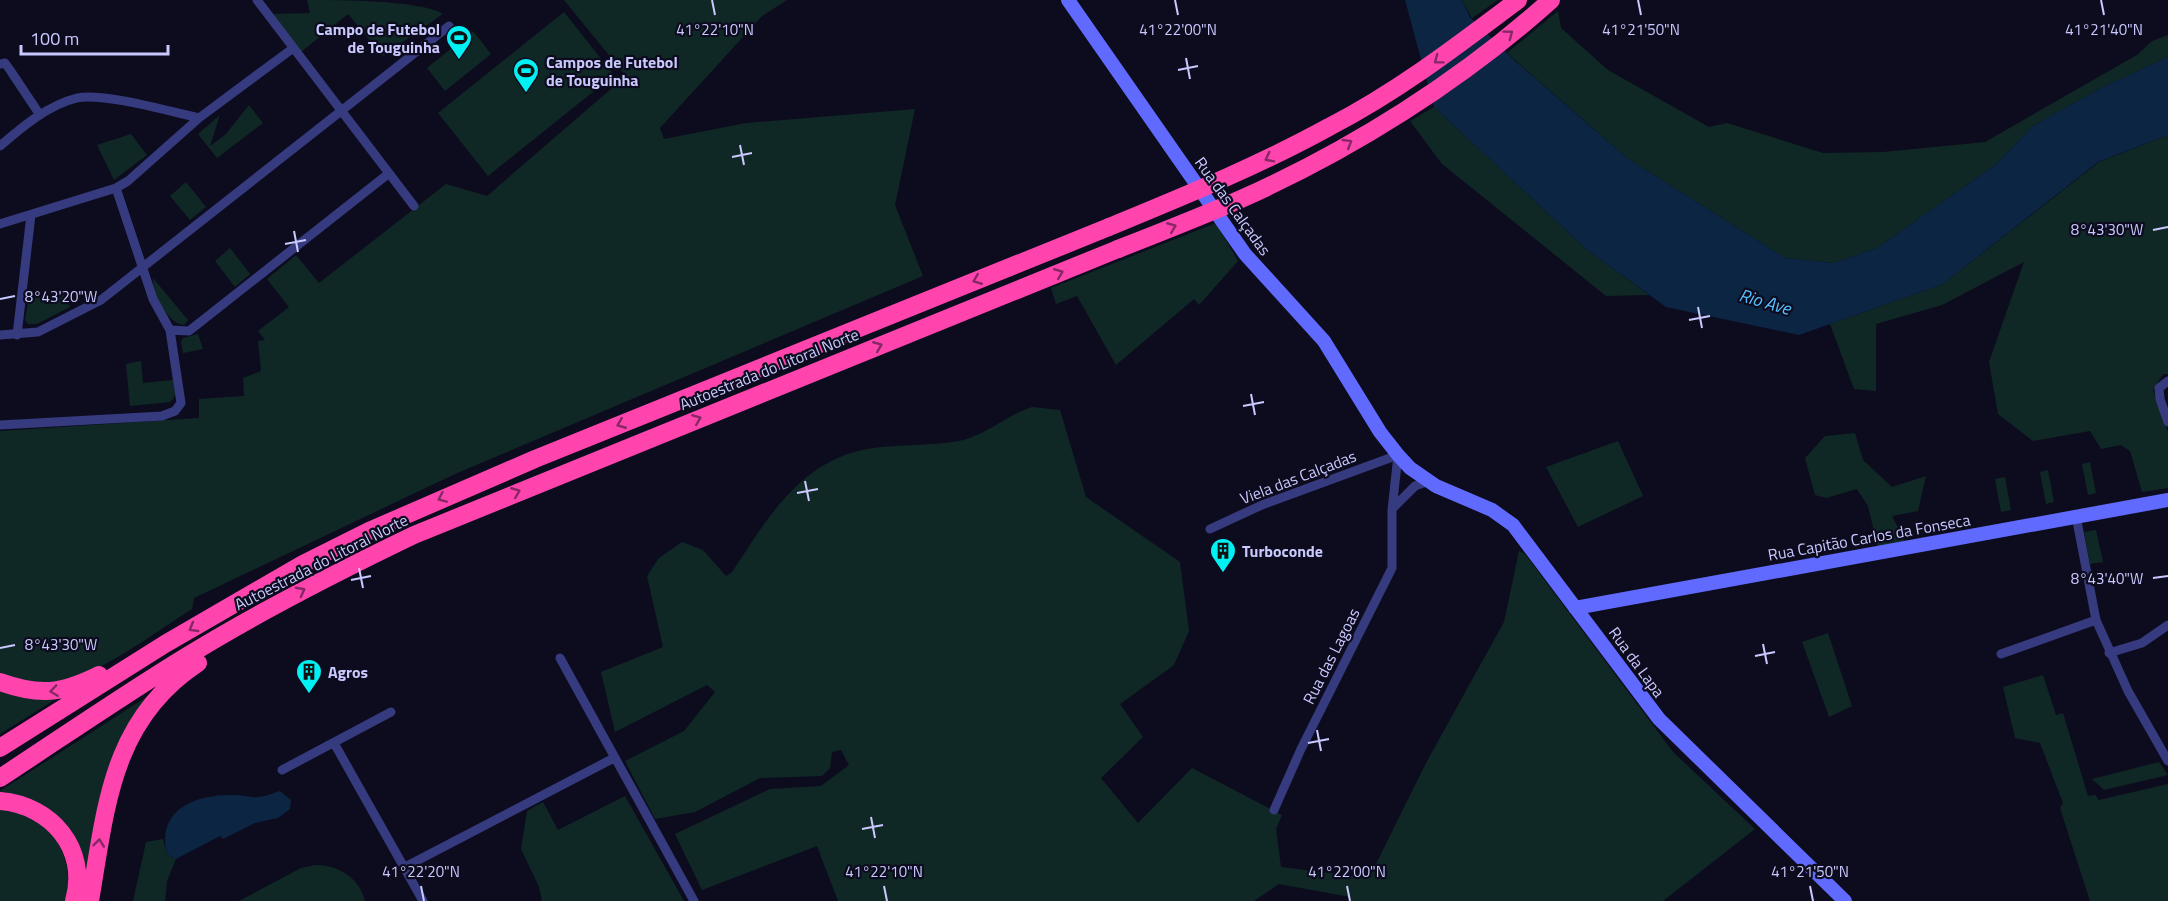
<svg xmlns="http://www.w3.org/2000/svg" width="2168" height="901" font-family="'Titillium Web',sans-serif">
<style>
.green{fill:#0f2825}
.water{fill:#0b2543}
.lines{fill:none;stroke-linecap:round;stroke-linejoin:round}
.minor{stroke:#363a7e;stroke-width:9}
.secondary{stroke:#606aff;stroke-width:14}
.motorway{stroke:#ff44ae;stroke-width:18}
.motorway-bridge{stroke:#ff44ae;stroke-width:18}
.oneway{stroke:#862866}
.ticks{fill:none;stroke:#cac9ff;stroke-width:2}
.labels{text-anchor:middle;stroke-width:4.5;stroke-linejoin:round;paint-order:stroke}
.poi-label{font-size:16px;font-weight:bold;fill:#cac9ff;stroke:#0d0c1e;text-anchor:start}
.street-label{font-size:16px;fill:#cac9ff;stroke:#0d0c1e}
.water-label{font-size:18px;font-style:italic;fill:#57c0ff;stroke:#0d0c1e}
.ticks-label{font-size:15px;text-anchor:middle;fill:#cac9ff;stroke:#0d0c1e;stroke-width:4.5;stroke-linejoin:round;paint-order:stroke}
</style>
<rect width="100%" height="100%" fill="#0d0c1e"/>
<path class="green" d="M307,0C339,0 421,0 443,14L383,56L348,14L301,52L273,14L310,13Z
M564,0H787L762,16L660,128L664,139L746,123L915,109L895,205L923,276L455,474L194,598L192,609C155,632 84,687 40,686C28,686 12,678 0,675V431L199,418V399L244,396L243,378L261,371L258,341L265,340L258,331L289,307L267,279L296,255L319,283L446,184L487,196L626,76Z
M1462,0H1498L1472,18Z
M1558,11L1561,28L1608,70L1709,127L1727,123L1823,153L1883,152L1985,142L2137,55L2152,41L2168,35V57L2101,88L2033,126L1995,165L1877,248L1834,263L1785,258L1627,158L1507,53Z
M564,12L614,75L488,176L438,113Z
M473,31L491,54L445,91L427,68Z
M249,105L263,123L217,158L198,134L220,115L210,146L225,135Z
M1434,107L1586,249L1649,295L1606,296L1442,164L1410,121Z
M131,134L147,155L114,180L97,145Z
M2168,135V374H2163L2153,390L2168,432V488L2142,492L2130,451L2121,445L2101,449L2090,431L2033,441L1998,414L1989,362L2024,262L1942,305L1876,324V391L1854,389L1830,324L1943,284L2099,162Z
M186,182L206,207L190,220L170,196Z
M1216,223L1238,261L1199,305L1194,299L1116,365L1077,296L1056,304L1051,288Z
M230,248L250,274L235,287L215,261Z
M153,278L188,320L184,325C167,323 152,293 153,278Z
M63,292L70,307L37,324H28L25,320L29,296L59,300Z
M198,334L203,349L183,353L181,342L183,338Z
M141,361L143,383L173,380C174,389 178,396 170,402L130,406L126,364Z
M1032,407L1060,410L1086,497L1180,562L1189,631L1174,665L1120,704L1143,737L1101,778L1138,823L1192,768L1282,815L1276,829L1281,867L1369,878L1426,763L1504,622L1519,551L1525,554L1673,752L1755,829L1663,901H1350V897L1279,884L1254,901H838L817,846L702,890L675,834L770,789L821,786L849,765L841,750L832,752L830,768L822,776L760,778L695,812L655,819L625,761L684,731L715,692L707,685L615,732L601,672L663,647L647,576L659,558L682,542L703,550L726,576L732,572C765,522 798,464 862,450C892,444 923,446 953,442C984,438 1004,416 1032,407Z
M1855,433L1863,460L1892,487L1926,476L1918,511L1892,516L1906,543L1878,548L1868,506L1857,489L1826,498L1815,495L1805,458L1825,436Z
M1618,441L1643,496L1578,527L1546,467Z
M2090,462L2096,493L2088,495L2082,464Z
M2048,470L2054,502L2046,504L2040,472Z
M2005,477L2011,510L2001,512L1995,479Z
M2096,530L2103,562L2090,564L2084,532Z
M1828,633L1852,706L1829,717L1802,642Z
M2043,675L2056,715L2063,713L2088,796L2095,795L2099,800L2168,784V901H2090L2060,808L2063,803L2040,743L2015,738L2003,687Z
M0,690L32,699H56L0,734Z
M156,691L119,745L104,783L89,888L70,837L0,796V791Z
M2159,762L2168,775L2104,790L2092,779Z
M625,796L684,901H542L539,887L521,849L527,811L543,802L558,830Z
M0,809C10,811 23,812 32,816C60,830 75,873 66,901H0Z
M163,839L167,854L176,859L167,881L165,901H133L146,842Z
M315,865C338,865 359,877 365,901H239L301,868Z"/>
<path class="water" d="M1405,0H1462L1470,17L1513,59L1627,158L1785,258L1834,263L1877,248L1995,165L2033,126L2101,88L2168,57V135L2098,162L1943,284L1799,335L1666,307L1586,249L1434,107Z
M280,791L291,800L290,809L278,818L255,823L223,839L220,836L176,859L167,854C156,809 196,794 234,795C242,795 250,798 258,797C265,797 273,793 280,791Z"/>
<g class="lines">
<path class="minor" d="M257,0L414,206
M0,64L5,63L10,70L40,115
M0,146C22,127 48,105 77,98C102,92 172,112 199,118
M0,224L116,188L128,181L199,118L292,49
M170,330L189,331L388,174
M0,335L38,332L101,300L449,26
M17,335L31,215
M2168,381L2159,388L2160,399L2168,422
M0,425L162,416L175,411L181,403L170,330L153,299L116,188
M1393,508L1415,486L1429,481
M2076,516L2096,620L2128,691L2168,761
M1210,529L1262,505L1398,455L1392,510V568L1301,749L1274,810
M2109,653L2142,643L2168,625
M2001,654L2096,620
M560,658L694,901
M334,743L423,901
M282,770L391,712
M405,867L614,758"/>
<path class="secondary" d="M1068,0L1245,254L1324,341L1380,432L1398,455L1410,468L1436,486L1492,510L1513,525L1659,719L1845,901
M1575,608L2168,500"/>
<path class="motorway" d="M0,682C39,696 61,694 99,675
M0,748L165,644L303,564L369,531L535,459L1109,227
M0,778C61,738 122,696 184,658C258,612 335,573 414,535L1118,249
M0,801C51,805 89,849 74,901
M90,901C106,808 111,720 198,663"/>
<path class="motorway-bridge" d="M1109,227C1184,196 1258,166 1329,127C1397,92 1457,46 1518,0
M1118,249C1159,233 1200,217 1241,199C1351,150 1461,81 1551,0"/>
</g>
<defs><path id="oneway-chevron" d="M-2-3.5L2.5 0L-2 3.5" fill="none" stroke-width="1.6" stroke-linecap="round" stroke-linejoin="round" transform="scale(1.5)"/></defs>
<g class="oneway">
<use href="#oneway-chevron" transform="translate(1509 34) rotate(-37)"/>
<use href="#oneway-chevron" transform="translate(1438 60) rotate(143)"/>
<use href="#oneway-chevron" transform="translate(1348 143) rotate(-31)"/>
<use href="#oneway-chevron" transform="translate(1269 158) rotate(153)"/>
<use href="#oneway-chevron" transform="translate(1172 227) rotate(-22)"/>
<use href="#oneway-chevron" transform="translate(1059 273) rotate(-22)"/>
<use href="#oneway-chevron" transform="translate(977 280) rotate(158)"/>
<use href="#oneway-chevron" transform="translate(878 346) rotate(-22)"/>
<use href="#oneway-chevron" transform="translate(697 419) rotate(-22)"/>
<use href="#oneway-chevron" transform="translate(621 424) rotate(158)"/>
<use href="#oneway-chevron" transform="translate(516 492) rotate(-22)"/>
<use href="#oneway-chevron" transform="translate(442 498) rotate(156)"/>
<use href="#oneway-chevron" transform="translate(301 591) rotate(-28)"/>
<use href="#oneway-chevron" transform="translate(193 628) rotate(150)"/>
<use href="#oneway-chevron" transform="translate(54 691) rotate(172)"/>
<use href="#oneway-chevron" transform="translate(99 843) rotate(-83)"/>
</g>
<path class="ticks" d="M712,0L715,15M1175,0L1178,15M1638,0L1641,15M2101,0L2104,15M1186,58L1190,79M1178,70L1198,66M740,145L744,165M732,157L752,153M2153,230L2168,227M294,231L298,252M285,244L306,240M0,299L15,296M1698,307L1702,328M1689,320L1710,316M1251,394L1255,415M1243,406L1264,402M805,481L809,501M797,493L818,489M359,568L363,588M2153,578L2168,576M351,580L371,576M1763,644L1767,664M0,648L15,645M1755,656L1775,652M1317,730L1321,751M1308,743L1329,739M871,817L875,838M862,829L883,825M421,886L424,901M884,886L887,901M1347,886L1350,901M1810,886L1813,901"/>
<defs>
<symbol id="stadium-pin" viewBox="-11 -11 22 30"><path d="M0 17L-7.5 6A9.5 9.5 0 1 1 7.5 6Z" fill="#00f1f4" stroke="#0d0c1e"/><path d="M0-5a6.5 5 0 1 0 0 10a6.5 5 0 1 0 0-10ZM-3.5-1.8h7v3.6h-7Z" fill="#111"/></symbol>
<symbol id="building-pin" viewBox="-11 -11 22 30"><path d="M0 17L-7.5 6A9.5 9.5 0 1 1 7.5 6Z" fill="#00f1f4" stroke="#0d0c1e"/><path d="M-4-6H4V6H1V3H-1V6H-4ZM-2.5-4.3h1.7v1.8h-1.7ZM.8-4.3h1.7v1.8H.8ZM-2.5-1h1.7V.8h-1.7ZM.8-1h1.7V.8H.8Z" fill="#111"/></symbol>
</defs>
<g fill-rule="evenodd">
<use href="#stadium-pin" x="444" y="23" width="30" height="40"/>
<use href="#stadium-pin" x="511" y="56" width="30" height="40"/>
<use href="#building-pin" x="1208" y="536" width="30" height="40"/>
<use href="#building-pin" x="294" y="657" width="30" height="40"/>
</g>
<g class="labels">
<g class="poi-label">
<text x="440" y="35" text-anchor="end">Campo de Futebol<tspan x="440" dy="18">de Touguinha</tspan></text>
<text x="546" y="68">Campos de Futebol<tspan x="546" dy="18">de Touguinha</tspan></text>
<text x="1242" y="557">Turboconde</text>
<text x="328" y="678">Agros</text>
</g>
<g class="street-label">
<text transform="translate(1233 206) rotate(54)" y="6">Rua das Calçadas</text>
<text transform="translate(769 369) rotate(-22)" y="6">Autoestrada do Litoral Norte</text>
<text transform="translate(1298 477) rotate(-21)" y="6">Viela das Calçadas</text>
<text transform="translate(1869 537) rotate(-10)" y="6">Rua Capitão Carlos da Fonseca</text>
<text transform="translate(321 562) rotate(-27)" y="6">Autoestrada do Litoral Norte</text>
<text transform="translate(1331 656) rotate(-63)" y="6">Rua das Lagoas</text>
<text transform="translate(1637 662) rotate(54)" y="6">Rua da Lapa</text>
</g>
<g class="water-label">
<text transform="translate(1765 302) rotate(16)" y="6">Rio Ave</text>
</g>
</g>
<g class="ticks-label">
<text x="715" y="35">41°22'10"N</text>
<text x="1178" y="35">41°22'00"N</text>
<text x="1641" y="35">41°21'50"N</text>
<text x="2104" y="35">41°21'40"N</text>
<text x="2107" y="235">8°43'30"W</text>
<text x="61" y="302">8°43'20"W</text>
<text x="2107" y="584">8°43'40"W</text>
<text x="61" y="650">8°43'30"W</text>
<text x="421" y="877">41°22'20"N</text>
<text x="884" y="877">41°22'10"N</text>
<text x="1347" y="877">41°22'00"N</text>
<text x="1810" y="877">41°21'50"N</text>
</g>
<path d="M21 45v9h147v-9" fill="none" stroke="#cac9ff" stroke-width="3"/>
<text x="30" y="45" font-size="18" fill="#cac9ff" stroke="#0d0c1e" stroke-width="4.5" paint-order="stroke">100 m</text>
</svg>
